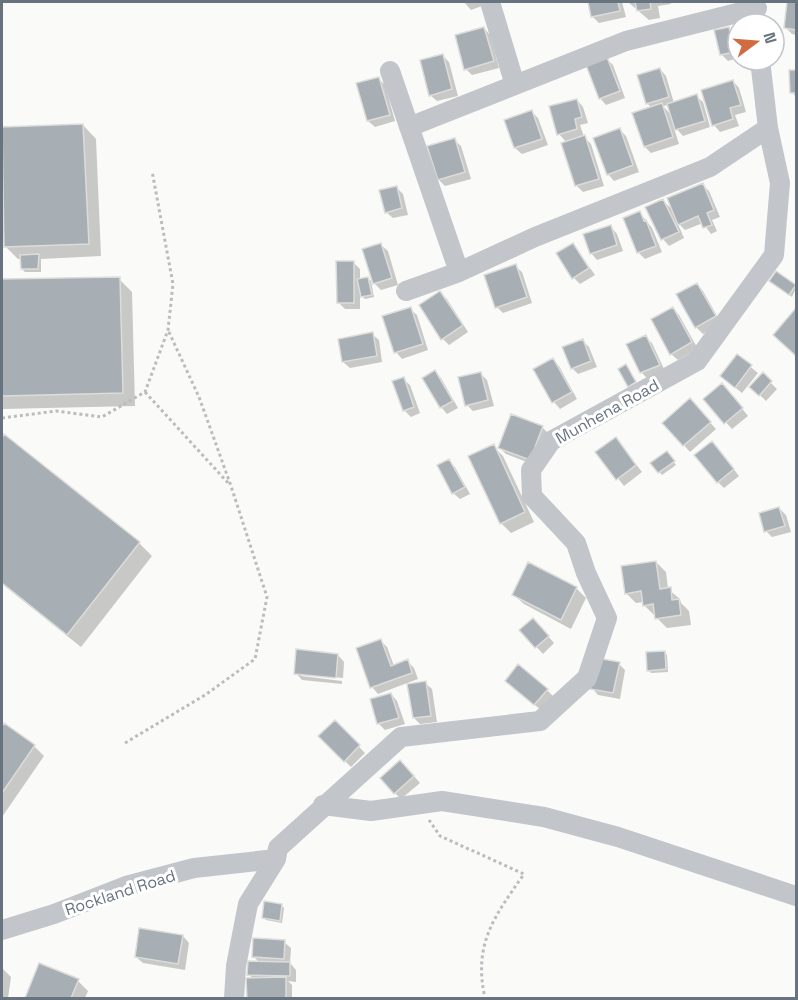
<svg xmlns="http://www.w3.org/2000/svg" width="798" height="1000" font-family="'Space Grotesk',sans-serif">
<style>
.shadow{fill:#0003;fill-rule:evenodd}
.building{fill:#a7aeb4;stroke:#dcdcda;stroke-width:1.5}
.lines{fill:none;stroke-linecap:round;stroke-linejoin:round}
.path{stroke:#babdc0;stroke-width:3;stroke-dasharray:3 3;stroke-linecap:butt}
.minor{stroke:#c2c5c9;stroke-width:20}
.labels{text-anchor:middle;stroke-width:6;stroke-linejoin:round;paint-order:stroke}
.street-label{font-size:16px;fill:#677480;stroke:#fff}
</style>
<rect width="100%" height="100%" fill="#fafaf8"/>
<path class="shadow" d="M464,2H480L482,6L471,10Z
M589,2H622L626,17L599,23L592,16Z
M628,2H670L671,4L658,6L660,18L649,20Z
M788,2H796V35L792,34L786,28Z
M484,28L490,35L499,68L472,75L466,69Z
M728,29L735,35L738,58L728,61L721,54Z
M443,56L449,62L458,96L437,101L430,95Z
M607,59L613,65L625,98L606,105L600,98Z
M660,69L666,76L674,103L696,96L703,102L710,127L683,136L673,125L679,144L651,153L645,147L652,108L647,103ZM669,105L672,116L663,106Z
M796,71V97L792,92L790,72Z
M378,78L385,85L395,121L375,127L368,121Z
M733,81L739,88L746,112L735,115L739,126L720,132L714,125Z
M577,100L583,107L588,123L580,125L584,137L591,144L604,186L583,192L577,186L563,144L567,143L559,134Z
M532,112L538,118L548,145L522,154L515,148Z
M83,125L96,139L101,256L41,259V272H25L22,269V259H18L5,246L2,129Z
M620,130L626,136L639,172L614,181L608,174Z
M454,140L461,146L471,179L445,186L439,180Z
M703,185L709,191L720,217L712,220L717,231L711,234L703,223L685,230L677,222L684,238L669,246L663,239V201L674,211Z
M396,187L403,194L408,215L393,218L386,212Z
M640,213L652,228L662,252L645,259L638,252Z
M611,227L617,234L623,251L597,260L591,253Z
M573,244L595,275L580,284L574,278Z
M381,245L388,251L398,285L381,290L374,283Z
M353,262L360,269V280L368,278L371,281L374,297L365,299L360,294V309H345L338,302Z
M515,266L522,272L532,303L503,313L497,307Z
M776,273L796,288L792,297L774,283Z
M119,279L132,292L135,406L2,409V281Z
M697,284L703,291L721,323L703,334L696,327L678,295Z
M440,293L447,299L468,332L449,345L443,339Z
M410,309L417,315L428,350L402,359L396,352Z
M673,309L679,315L698,349L678,360L671,354Z
M795,311L796,312V355L785,345Z
M372,334L379,340L382,362L350,368L343,362Z
M645,337L652,343L665,371L648,379L642,373L628,344Z
M582,340L589,347L597,367L578,374L572,368Z
M737,356L758,373L742,393L728,382Z
M552,360L559,366L577,399L560,409L554,402L535,369Z
M435,372L441,378L458,408L447,414L441,407Z
M480,373L487,380L494,406L473,411L467,405Z
M763,375L777,389L766,401L752,387Z
M403,379L410,385L420,413L411,417L404,410Z
M728,391L748,416L732,429L705,399Z
M696,407L716,429L690,452L664,423Z
M542,427L549,434L537,466L506,454L499,447Z
M4,436L139,543L152,556L81,647L2,584V440Z
M493,446L503,456L534,522L511,533L501,523Z
M622,446L642,472L624,486L598,453Z
M718,449L739,476L724,488L718,482Z
M669,456L676,465L662,475L652,463Z
M449,461L455,467L470,494L460,499L453,493Z
M779,508L786,515L791,532L772,537L766,531Z
M656,562L666,572L668,589L680,599L681,603L689,611L691,625L667,628L657,618L656,615H654L644,605V602L636,603L626,593Z
M576,588L586,598L571,629L524,604L514,595Z
M539,626L554,643L543,654L521,630Z
M381,641L387,647L394,666L407,661L414,668L418,679L378,694L372,687L358,649Z
M664,652L667,655L668,672L651,673L648,670Z
M338,655L344,662L343,678L301,673V676L342,681V684L302,680L296,673Z
M619,664L625,670L620,699L598,695L592,688Z
M425,683L432,689L437,722L420,724L414,718Z
M513,687L547,690L553,696L541,710Z
M391,694L397,701L405,724L385,730L378,723Z
M335,722L365,753L351,767L320,736Z
M4,725L34,746L44,756L2,817V729Z
M407,768L420,783L401,799L395,793Z
M282,906L284,908L282,923L266,920L263,918Z
M183,936L189,943L185,970L143,963L136,957Z
M284,942L291,948L290,963L296,970V982L288,981L292,985V998H249L253,979L249,974L260,963L253,956Z
M40,965L78,981L88,991L85,998H26Z
M2,968L11,977L8,998H2Z"/>
<path class="building" d="M588,2H618L620,11L591,17Z
M635,2H650L651,9L637,11Z
M787,2H796V30L784,28Z
M484,27L494,61L464,70L455,35Z
M729,27L734,52L720,55L714,30Z
M443,54L452,89L429,96L420,60Z
M607,57L620,91L599,99L586,65Z
M660,68L669,97L646,104L637,75Z
M789,70H796V93H790Z
M379,77L390,115L367,121L356,83Z
M733,80L741,105L730,108L733,119L712,126L701,90Z
M697,94L705,121L675,130L667,104Z
M577,99L582,117L575,119L577,129L557,135L549,106Z
M662,103L673,137L644,147L632,113Z
M532,110L542,139L514,148L504,120Z
M83,124L89,244L4,247L2,127Z
M620,128L633,165L607,175L593,138Z
M585,135L599,179L575,186L561,143Z
M455,138L465,172L438,180L427,146Z
M703,183L714,210L707,213L712,225L703,228L698,216L678,225L667,198Z
M397,186L402,208L385,213L379,190Z
M663,199L679,232L661,240L645,207Z
M640,211L644,221L646,220L656,246L637,253L623,218Z
M611,225L617,245L590,254L583,234Z
M381,243L392,278L373,284L362,249Z
M573,243L589,268L572,279L556,253Z
M39,254L38,269H21L20,255Z
M336,261H354V303H337Z
M516,264L527,297L495,308L484,275Z
M776,271L796,285L789,295L769,281Z
M120,277L123,393L2,396V279Z
M368,277L372,295L361,297L357,279Z
M697,283L716,316L695,328L676,294Z
M440,291L463,325L441,340L419,305Z
M411,307L423,344L394,353L382,316Z
M673,307L692,342L670,355L651,319Z
M795,309L796,310V356L773,335Z
M373,332L377,356L342,362L338,339Z
M646,335L660,365L640,373L626,344Z
M583,339L591,361L571,369L562,347Z
M737,354L752,365L735,388L720,376Z
M553,358L572,392L552,403L533,369Z
M626,364L636,382L628,387L618,369Z
M435,370L453,401L440,408L422,378Z
M481,372L488,400L465,406L458,377Z
M763,372L772,381L759,396L749,387Z
M404,377L414,407L403,411L392,381Z
M722,383L743,408L724,424L703,399Z
M690,398L711,422L683,446L662,423Z
M511,414L543,426L530,460L498,448Z
M4,434L140,542L67,635L2,583V438Z
M616,437L636,465L616,480L595,452Z
M712,441L734,469L717,483L694,455Z
M494,444L525,512L500,524L468,456Z
M667,451L675,461L658,473L650,463Z
M449,459L465,487L452,494L437,465Z
M779,507L785,526L764,532L759,513Z
M656,561L660,589L671,587L672,600L679,599L681,615L655,619L653,604L643,606L641,591L625,594L621,566Z
M528,562L577,587L561,620L512,595Z
M533,618L549,636L535,648L519,630Z
M381,639L391,666L408,659L412,673L370,688L356,648Z
M296,649L338,654L336,678L294,674Z
M665,651L666,669L647,671L646,652Z
M596,658L620,662L613,693L590,689Z
M518,664L548,689L534,705L505,681Z
M426,681L431,716L413,718L407,684Z
M391,693L399,718L377,724L370,699Z
M335,720L360,745L344,762L318,736Z
M4,723L35,745L2,793V726Z
M400,760L414,776L394,794L380,778Z
M264,901L282,904L280,921L262,918Z
M139,928L183,935L178,964L135,957Z
M253,938L285,940L284,959L252,957Z
M248,961L290,962V976L247,975Z
M39,963L79,979L71,998H25Z
M286,977V998H247L246,978Z"/>
<g class="lines">
<path class="path" d="M145,392L229,484
M2,418L56,411L102,417L145,392L168,330L173,284L152,171
M125,743L205,695L255,659L267,597L231,486L199,397L168,330
M429,820L440,836L524,874C494,917 473,944 485,998"/>
<path class="minor" d="M490,2L515,85
M390,71L459,272
M409,127L626,41L757,8
M406,291L459,272L535,237L710,167L768,128
M323,805L371,811L442,801L544,817L618,837L796,896
M2,930L54,914L126,886L194,868L276,859
M234,998L236,966L248,904L276,859L278,848L401,737L540,721L587,678L607,618L586,573L576,543L532,496L531,470L551,441L697,361L774,255L780,183L768,128L760,60"/>
</g>
<g class="labels">
<g class="street-label">
<text transform="translate(607 411) rotate(-29)" y="6">Munhena Road</text>
<text transform="translate(120 892) rotate(-18)" y="6">Rockland Road</text>
</g>
</g>
<rect width="798" height="1000" fill="none" stroke="#677480" stroke-width="6"/>
<g transform="translate(756 42) rotate(74)"><circle r="28" fill="#ffffff" stroke="#c2c7cc" stroke-width="1.5"/>
<path d="M0-4.5L10 22L0 15L-10 22Z" fill="#d16c41"/>
<text y="-9" font-size="16" font-weight="bold" text-anchor="middle" fill="#677480">N</text>
</g>
</svg>
